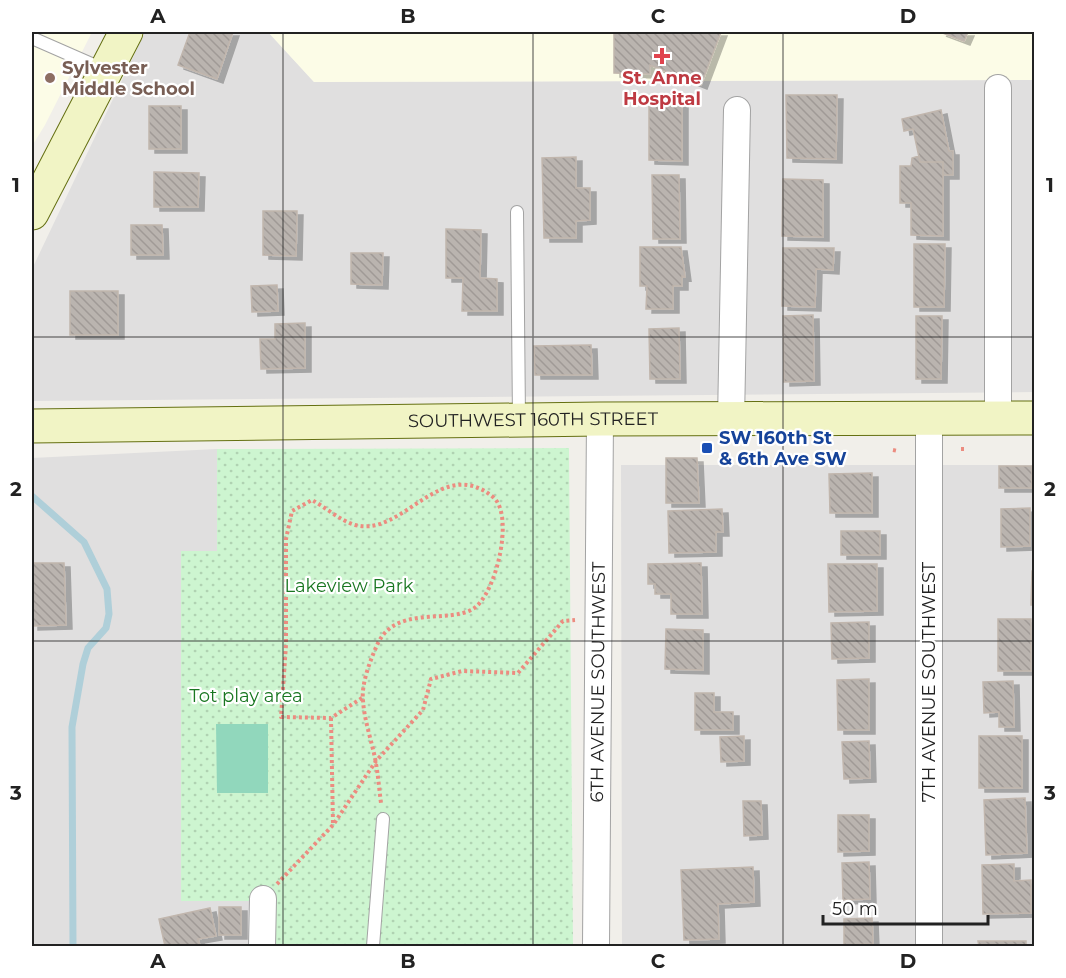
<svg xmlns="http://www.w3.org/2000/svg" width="1066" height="978" font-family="Montserrat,sans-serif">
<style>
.residential{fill:#e0dfdf}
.education{fill:#fcfce7}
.park{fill:url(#park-dots)}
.pitch{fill:#91d7bc}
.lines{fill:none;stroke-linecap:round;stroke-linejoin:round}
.stream{stroke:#afcfd9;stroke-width:7}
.building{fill:url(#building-back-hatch);stroke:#c1b6ad;stroke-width:1.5;filter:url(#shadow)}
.lane-casing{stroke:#a3a3a3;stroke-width:14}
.street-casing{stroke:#a3a3a3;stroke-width:28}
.secondary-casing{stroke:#657012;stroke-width:35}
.path{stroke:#ec8c80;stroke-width:4;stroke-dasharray:3 3;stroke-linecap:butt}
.lane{stroke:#fff;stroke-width:12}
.street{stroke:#fff;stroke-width:26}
.secondary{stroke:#f1f4c5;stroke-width:33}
.grid{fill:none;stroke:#222;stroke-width:1.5;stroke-opacity:0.55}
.health-dot{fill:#e0444e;stroke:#fff;stroke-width:2}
.education-dot{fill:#8d6e63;stroke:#fff;stroke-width:2}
.transit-dot{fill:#1a4fb4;stroke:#fff;stroke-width:2}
.labels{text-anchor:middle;stroke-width:4.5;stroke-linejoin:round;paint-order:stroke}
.education-label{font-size:18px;font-weight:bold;fill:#785e54;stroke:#fff;text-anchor:start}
.health-label{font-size:18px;font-weight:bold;fill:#be3a42;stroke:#fff}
.street-label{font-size:18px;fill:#222;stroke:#fff}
.transit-label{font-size:18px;font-weight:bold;fill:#164399;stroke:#fff;text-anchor:start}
.park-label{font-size:18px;fill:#197721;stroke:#fff}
.neatline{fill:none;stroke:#222;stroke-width:2}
.grid-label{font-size:20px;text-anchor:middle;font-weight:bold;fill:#222}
</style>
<defs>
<pattern id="park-dots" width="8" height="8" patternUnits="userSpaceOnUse" patternTransform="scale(1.5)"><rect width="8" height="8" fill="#cdf5d0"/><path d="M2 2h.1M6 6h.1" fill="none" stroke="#b0d2b2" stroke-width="1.8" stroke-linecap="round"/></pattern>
<pattern id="building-back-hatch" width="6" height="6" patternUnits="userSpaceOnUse" patternTransform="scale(1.5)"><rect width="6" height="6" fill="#bab4af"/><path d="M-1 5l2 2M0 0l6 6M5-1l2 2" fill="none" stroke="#a09a96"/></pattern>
<filter id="shadow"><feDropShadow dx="6" dy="4" stdDeviation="0" flood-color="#0004"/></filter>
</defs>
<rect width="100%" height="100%" fill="#f1efea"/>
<path class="residential" d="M145,32H268L314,82L1034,80V392L32,401V269Z
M217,449V551L181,552V901H265V946H32V458Z
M621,465H1034V946H622Z"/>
<path class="education" d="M32,32H92L45,125L32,146Z
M268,32H1034V80L314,82Z"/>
<path class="park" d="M569,448L573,946H265V901H181V551H217V449Z"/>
<path class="pitch" d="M216,724H268V793H217Z"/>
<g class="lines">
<path class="stream" d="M32,496L84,542L107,589L109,614L106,628L88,648L83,664L72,727L73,946"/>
</g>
<path class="building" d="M190,32H233L217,79L178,65Z
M614,32H721L701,85L650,65V74L614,73Z
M940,32H968L964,41Z
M649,95H682V161L649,160Z
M786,95H837L836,159L787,158Z
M149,106H181V149H149Z
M941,110L949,151H953V175H943V162H920L913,129L904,131L902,119Z
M919,156L920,162H943V236L911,235V203H900V166H911L912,158Z
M576,157V188H590V220L576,221V238H544L542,158Z
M154,172L199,173L198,207H154Z
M652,175H679L680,239H653Z
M783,179L823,180V237L782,236Z
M263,211H297L296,256L263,255Z
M131,225H162L163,255H131Z
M446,229L481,230L480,278L497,279V311H462L463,278H446Z
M914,244H945L944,307H914Z
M640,247H681L685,277L682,276V286H673V309H646L647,286H640Z
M783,248H834L833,270L816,269L815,307L782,306Z
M351,253H383L382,285L351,284Z
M277,285L278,311L252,312L251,286Z
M70,291H118V335H70Z
M813,315L814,381L784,382L783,316Z
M916,316H942L941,379H916Z
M305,323V368L261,369L260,339H275V324Z
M679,328L680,379H650L649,329Z
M591,345L592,375H535L534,346Z
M666,458H697L699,503H666Z
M999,466H1032V488H999Z
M872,473V513H830L829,474Z
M1030,508V546L1001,547V509Z
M722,509L723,532H716V552L669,553L668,511Z
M841,531H880V555H841Z
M32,563H64L66,625L32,626Z
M701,563L702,614H671V594H655V584H648V564Z
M828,564H877V611L829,612Z
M1032,571H1034V605H1031Z
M998,619H1031V671H998Z
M869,622V658L832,659L831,623Z
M666,629L703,630V670L665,669Z
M869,679V730H838L837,680Z
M1013,681L1014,727H999V712L984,713L983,682Z
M695,693H714V712H733V730H695Z
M744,736V761L721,762L720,737Z
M979,736H1022V788H979Z
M869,741L870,778L844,779L842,742Z
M1025,798L1027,853L986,855L984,800Z
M743,801H761L762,835L744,836Z
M838,815H869V851L838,852Z
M869,862L870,899L843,900L842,863Z
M1014,864V881L1031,880V913L983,914L982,865Z
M753,867L754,902L718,904L719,939L684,940L681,870Z
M219,907H241V935H219Z
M210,908L216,936L198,939L200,946H165L159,919Z
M872,918L873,944L844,945V919Z
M978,941H1026V946H979Z"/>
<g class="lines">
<defs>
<path id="lane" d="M32,38L105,70
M517,212L519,419
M373,946L383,819"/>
<g id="street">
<path d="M929,418V946"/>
<path d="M998,419V88"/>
<path d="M731,420L737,110"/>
<path d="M262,946L263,899"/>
<path id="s1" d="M596,946L600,419"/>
</g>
<g id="secondary">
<path d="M32,213L126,32"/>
<path id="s2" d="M32,426L600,419L1034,418"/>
</g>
</defs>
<use href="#lane" class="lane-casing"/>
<use href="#street" class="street-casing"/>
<use href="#secondary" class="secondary-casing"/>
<path class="path" d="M961,449H966
M893,450L898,451
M362,698L331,718L281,717L286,645V539L292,511L312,500C325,507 341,521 355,525C403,538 441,454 493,497C515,515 496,595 473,609C447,624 397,605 378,643C371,658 361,684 363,700C364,719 371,739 375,758C378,773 379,788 381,803
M331,718L333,824
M277,884L333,825L376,761L423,710L431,679L462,671L518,673L563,621L575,620"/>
<use href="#lane" class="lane"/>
<use href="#street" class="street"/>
<use href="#secondary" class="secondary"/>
</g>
<path class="grid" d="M283,32V946M533,32V946M783,32V946M32,337H1034M32,641H1034"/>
<path class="health-dot" d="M659 47h6v6h6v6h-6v6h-6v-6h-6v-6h6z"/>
<circle class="education-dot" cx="50" cy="78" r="6"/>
<rect class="transit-dot" x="701" y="442" width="12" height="12" rx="3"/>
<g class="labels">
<g class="education-label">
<text x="62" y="74">Sylvester<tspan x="62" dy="21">Middle School</tspan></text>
</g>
<g class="health-label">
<text x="662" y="84">St. Anne<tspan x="662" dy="21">Hospital</tspan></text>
</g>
<g class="street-label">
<text dy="6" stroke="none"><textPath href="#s2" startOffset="501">SOUTHWEST 160TH STREET</textPath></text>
<text transform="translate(929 682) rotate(-90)" y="6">7TH AVENUE SOUTHWEST</text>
<text dy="6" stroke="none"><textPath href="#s1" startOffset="264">6TH AVENUE SOUTHWEST</textPath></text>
</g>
<g class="transit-label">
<text x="719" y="444">SW 160th St<tspan x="719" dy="21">&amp; 6th Ave SW</tspan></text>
</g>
<g class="park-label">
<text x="349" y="592">Lakeview Park</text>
<text x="246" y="702">Tot play area</text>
</g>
</g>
<rect width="1066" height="978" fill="none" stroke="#ffffff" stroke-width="66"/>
<path d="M823 915v9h165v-9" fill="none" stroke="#222222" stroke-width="3"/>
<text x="832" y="915" font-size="18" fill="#222222" stroke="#ffffff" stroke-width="4.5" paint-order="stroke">50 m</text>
<rect x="33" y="33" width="1000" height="912" class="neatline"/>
<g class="grid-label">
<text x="158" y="23">A</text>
<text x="408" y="23">B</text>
<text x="658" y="23">C</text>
<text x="908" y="23">D</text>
<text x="16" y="192">1</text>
<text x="1050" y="192">1</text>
<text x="16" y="496">2</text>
<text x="1050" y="496">2</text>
<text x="16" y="800">3</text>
<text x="1050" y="800">3</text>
<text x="158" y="968">A</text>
<text x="408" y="968">B</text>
<text x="658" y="968">C</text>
<text x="908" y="968">D</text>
</g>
</svg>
